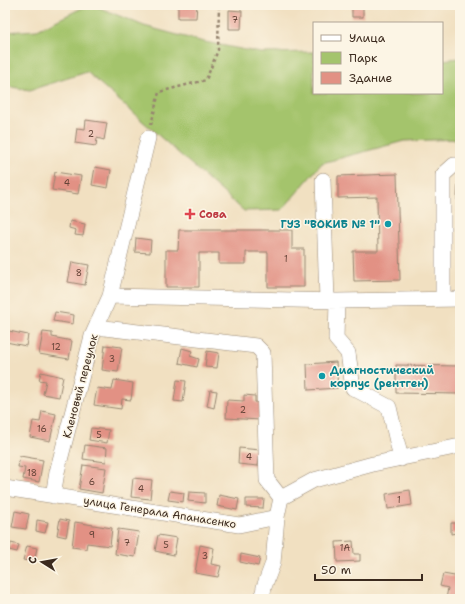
<svg xmlns="http://www.w3.org/2000/svg" width="465" height="604" font-family="'Shantell Sans',sans-serif">
<style>
.green{fill:#a4c46c;stroke:#707745}
.building{fill:#e29184}
.lines{fill:none;stroke-linecap:round;stroke-linejoin:round}
.minor-casing{stroke:#968570;stroke-width:16}
.path{stroke:#968570;stroke-width:2.5;stroke-dasharray:3 3;stroke-linecap:butt}
.minor{stroke:#fff;stroke-width:15}
.health-dot{fill:#e0444e;stroke:#fcf5e5;stroke-width:1.5}
.culture-dot{fill:#0f9aa8;stroke:#fcf5e5;stroke-width:1.5}
.labels{text-anchor:middle;stroke-width:3;stroke-linejoin:round;paint-order:stroke}
.number-label{font-size:9px;fill:#654438}
.health-label{font-size:11px;font-weight:bold;fill:#be3a42;stroke:#fcf5e5;text-anchor:start}
.culture-label{font-size:11px;font-weight:bold;fill:#0d838f;stroke:#fcf5e5;text-anchor:end}
.street-label{font-size:11px;fill:#3b2a1e;stroke:#fcf5e5}
</style>
<rect width="100%" height="100%" fill="#fcf5e5"/>
<filter id="ink" filterUnits="userSpaceOnUse"><feTurbulence type="fractalNoise" baseFrequency=".025" numOctaves="2"/><feDisplacementMap in="SourceGraphic" scale="8" xChannelSelector="R" yChannelSelector="G"/><feConvolveMatrix kernelMatrix="1 2 1 2 8 2 1 2 1" color-interpolation-filters="sRGB"/></filter>
<filter id="wash" filterUnits="userSpaceOnUse"><feTurbulence type="fractalNoise" baseFrequency=".012" numOctaves="4" result="noise"/><feDisplacementMap in="SourceGraphic" scale="16" xChannelSelector="R" yChannelSelector="G"/><feGaussianBlur stdDeviation="0.9" result="paint"/><feColorMatrix in="noise" values="0 0 0 0 0 0 0 0 0 0 0 0 0 0 0 0 0 1.4 0 .05"/><feComposite in="paint" operator="in"/></filter>
<g filter="url(#wash)">
<rect width="100%" height="100%" fill="#f1e0c1"/>
<path class="green" d="M88,5H93L144,26L200,41L261,53L314,52V93H442V60L460,58V139L404,141L322,163L282,210L244,211L87,72L30,90L5,86V32L37,30Z"/>
<g id="blocks">
<path class="building" d="M178,5H197L196,18H178Z
M352,6H363V17H352Z
M229,10L242,11L241,29H229Z
M86,120L107,123L104,140L97,138L96,146L75,143L77,128L85,129Z
M95,167L111,170L108,188L92,185Z
M55,172L81,176L78,194L52,190Z
M397,174L400,280L354,281L353,251H378L377,197L338,198V176Z
M458,175H460V200H457Z
M70,221L85,224L83,236L75,235L76,230L69,228Z
M179,230H292V249H304V287H268V252H246V264H219V253H199V287H166V250H178Z
M136,238L151,240L150,253L135,252Z
M72,262L89,265L85,285L68,282Z
M55,312L74,315L73,324L53,321Z
M9,331L28,335L26,346L6,342Z
M43,332L52,333V337L72,341L69,359L39,354Z
M105,345L122,347L118,372L102,370Z
M182,348L192,351L190,356L199,359L197,367L179,363Z
M207,351L219,353L217,368L205,367Z
M336,362L338,388L308,390L307,364Z
M396,365L460,366V394L396,393Z
M41,372L63,377L59,397L43,394L46,381L39,380Z
M114,380L133,383L131,400L122,399L121,409L94,405L97,388L112,390Z
M177,380L186,381L183,402L174,401Z
M210,390L217,391L214,408L207,406Z
M244,395L255,396V402L261,403L260,420L226,418L227,400L244,401Z
M42,411L56,414L50,441L30,437L33,421L40,422Z
M91,428L109,430L107,443L89,440Z
M85,445L107,448L106,462L83,459Z
M239,448L260,450L258,466L238,464Z
M20,456L43,460L39,482L23,479L25,468L18,467Z
M83,465L106,468L102,493L79,489Z
M133,478L152,480L150,499L131,497Z
M410,490L412,505L388,509L386,494Z
M170,491L184,493L183,502L168,500Z
M189,492L205,493V503L188,501Z
M219,495L239,499L237,510L217,506Z
M246,499H264L263,508L246,507Z
M15,511L29,514L26,529L12,527Z
M60,519L69,521L66,537L57,535Z
M37,520L48,522L45,533L36,531Z
M75,522L112,528L110,546L87,543L86,549L72,547Z
M451,523H460V544H456V533L451,534Z
M118,529L139,532L135,557L115,554Z
M158,535L177,538L174,555L155,551Z
M353,541L354,554H360V561L337,562L336,542Z
M11,543L19,545L17,552L9,550Z
M200,545L214,548L211,564L221,566L218,577L195,573Z
M27,546L37,548L34,562L23,560Z
M241,554L260,558L258,566L240,562Z
M443,574L460,577V599H446L448,588L440,586Z"/>
</g>
</g>
<g filter="url(#ink)">
<use href="#blocks" fill-opacity="0" stroke="#968570" stroke-width="1"/>
<g class="lines">
<defs>
<path id="minor" d="M323,180L327,300
M110,296L337,301L460,299
M443,299V175L454,165H460
M337,301L336,339L348,353L353,388L389,407L401,459
M96,327L256,346L263,353L267,480L281,498
M5,488L239,525L277,517L281,498L314,480L373,464L460,446
M53,496L57,472L92,336L110,296L148,138
M262,599L264,587L273,563L277,517"/>
</defs>
<use href="#minor" class="minor-casing"/>
<path class="path" d="M151,125L159,92L206,80L218,50L219,5"/>
<use href="#minor" class="minor"/>
</g>
</g>
<path class="health-dot" d="M188 208h4v4h4v4h-4v4h-4v-4h-4v-4h4z"/>
<g class="culture-dot">
<circle cx="388" cy="224" r="4"/>
<circle cx="322" cy="376" r="4"/>
</g>
<g class="labels">
<g class="number-label">
<text x="235" y="23">7</text>
<text x="91" y="137">2</text>
<text x="67" y="186">4</text>
<text x="286" y="262">1</text>
<text x="79" y="276">8</text>
<text x="56" y="350">12</text>
<text x="112" y="362">3</text>
<text x="243" y="413">2</text>
<text x="42" y="432">16</text>
<text x="99" y="438">5</text>
<text x="249" y="460">4</text>
<text x="32" y="476">18</text>
<text x="92" y="485">6</text>
<text x="141" y="492">4</text>
<text x="399" y="503">1</text>
<text x="92" y="538">9</text>
<text x="127" y="546">7</text>
<text x="166" y="548">5</text>
<text x="345" y="551">1А</text>
<text x="205" y="559">3</text>
</g>
<g class="health-label">
<text x="199" y="218">Сова</text>
</g>
<g class="culture-label">
<text x="380" y="228">ГУЗ "ВОКИБ № 1"</text>
<text x="330" y="374" text-anchor="start">Диагностический<tspan x="330" dy="13">корпус (рентген)</tspan></text>
</g>
<g class="street-label">
<text transform="translate(80 386) rotate(-75)" y="4">Кленовый переулок</text>
<text transform="translate(160 512) rotate(9)" y="4">улица Генерала Апанасенко</text>
</g>
</g>
<rect width="465" height="604" fill="none" stroke="#fcf5e5" stroke-width="20"/>
<rect x="313" y="22" width="130" height="72" fill="#fcf5e5" stroke="#afa495"/>
<rect x="321" y="35" width="20" height="6" fill="#ffffff" stroke="#afa495"/>
<text x="349" y="42" font-size="12" fill="#3b2a1e">Улица</text>
<rect x="321" y="52" width="20" height="12" fill="#a4c46c" stroke="#afa495"/>
<text x="349" y="62" font-size="12" fill="#3b2a1e">Парк</text>
<rect x="321" y="72" width="20" height="12" fill="#e29184" stroke="#afa495"/>
<text x="349" y="82" font-size="12" fill="#3b2a1e">Здание</text>
<g transform="translate(42 562) rotate(281)" stroke="#fcf5e5" stroke-width="3" paint-order="stroke">
<path d="M0-3L7 15L0 10L-7 15Z" fill="#3b2a1e"/>
<text y="-6" font-size="11" font-weight="bold" text-anchor="middle" fill="#3b2a1e">С</text>
</g>
<path d="M315 574v6h107v-6" fill="none" stroke="#3b2a1e" stroke-width="2"/>
<text x="321" y="574" font-size="12" fill="#3b2a1e" stroke="#fcf5e5" stroke-width="3" paint-order="stroke">50 m</text>
</svg>
